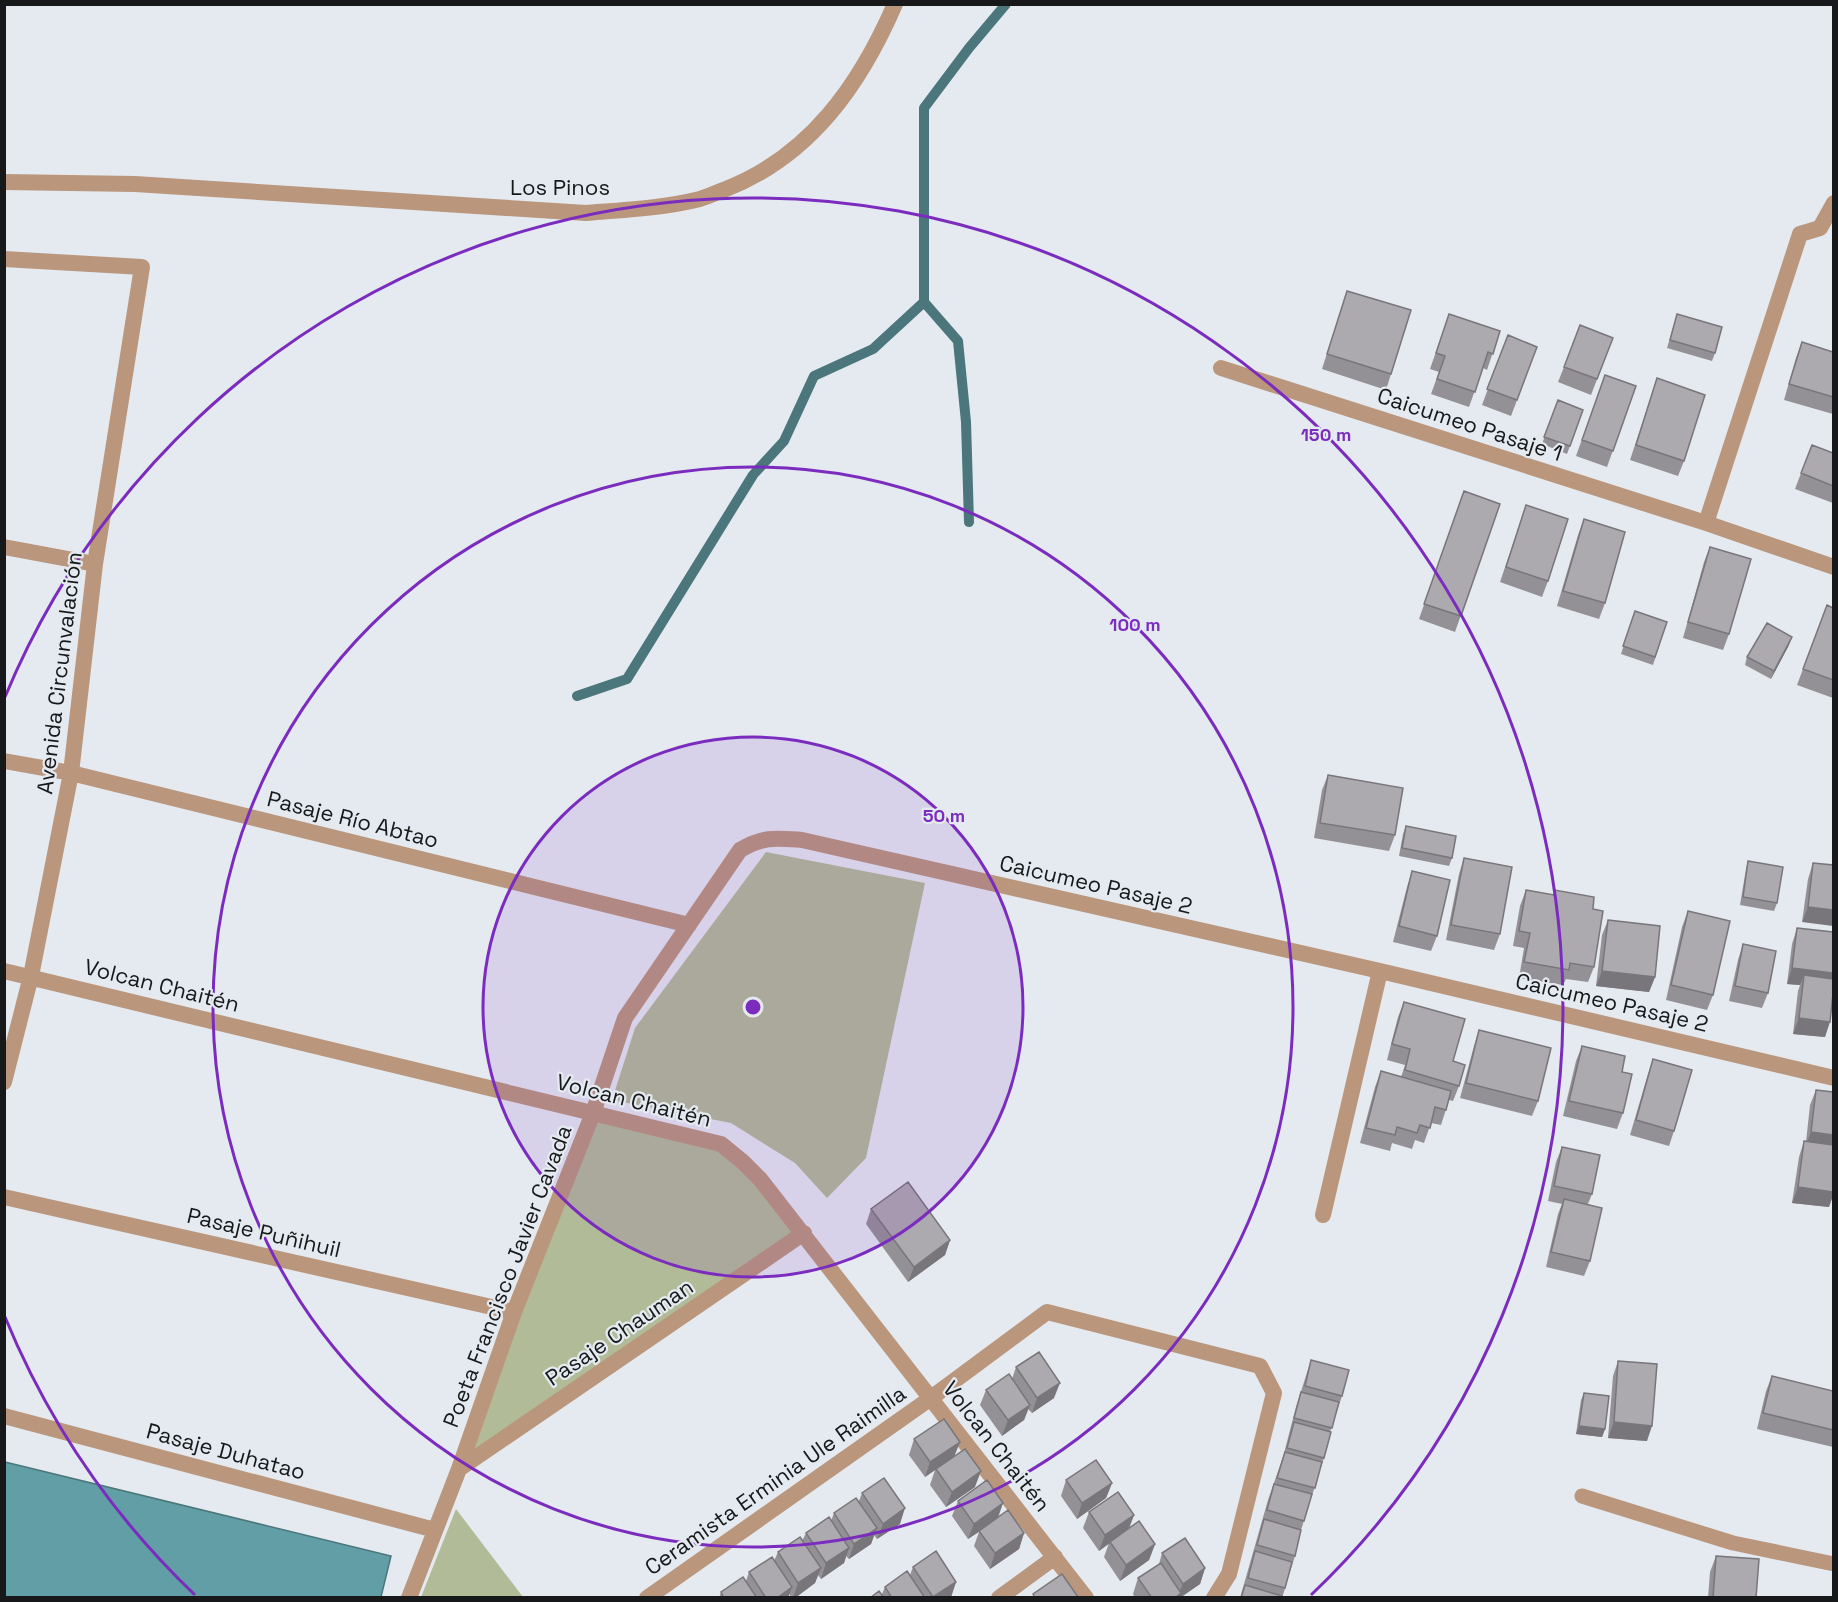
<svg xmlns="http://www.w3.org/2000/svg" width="1838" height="1602" font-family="'Space Grotesk',sans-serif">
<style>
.green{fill:#b2bb98}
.water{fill:#629ea6;stroke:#4b767c;stroke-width:1.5}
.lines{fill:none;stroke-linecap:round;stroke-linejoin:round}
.stream{stroke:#4b767c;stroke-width:10}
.service{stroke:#ba967d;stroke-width:15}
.minor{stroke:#ba967d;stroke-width:16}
.wall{fill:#949196}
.shaded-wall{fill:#78767a}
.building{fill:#aca9af;stroke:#78767a;stroke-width:1.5}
.ring{fill:none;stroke:#7b2cbf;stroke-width:3}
.labels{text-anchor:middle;stroke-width:4.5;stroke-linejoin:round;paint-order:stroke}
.street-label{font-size:22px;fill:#16181a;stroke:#e4eaef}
.centre{fill:#7b2cbf;stroke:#e4eaef;stroke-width:3}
.ring-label{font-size:18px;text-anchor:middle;font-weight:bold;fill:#7b2cbf;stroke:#e4eaef;stroke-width:4.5;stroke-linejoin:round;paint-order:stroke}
</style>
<rect width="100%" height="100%" fill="#e4eaef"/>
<path class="green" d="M766,852L925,883L866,1158L827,1198L795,1163L731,1123L612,1100L635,1028Z
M593,1113L721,1144L804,1233L459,1469Z
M456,1509L523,1597H421Z"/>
<path class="water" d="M5,1462L391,1556L381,1597H5Z"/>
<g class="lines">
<path class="stream" d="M924,302L958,341L966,422L969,522
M577,696L627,679L753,475L784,441L814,376L873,349L924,302V108L969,48L1006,4"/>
<path class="service" d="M1582,1496L1733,1543L1834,1564"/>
<path class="minor" d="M4,182L135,184L586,213C624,210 664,208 700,199C709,196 718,192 726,189C810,156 860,85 895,4
M4,259L142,267L95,564L71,773L31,976L4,1082
M1221,368L1706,523L1834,567
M1706,523L1800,234L1820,228L1834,203
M4,547L95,564
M4,761L71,773L689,925
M4,971L721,1144L743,1162L760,1179L1086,1598
M4,1197L514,1312
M1323,1215L1380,971
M4,1416L435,1530
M459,1469L804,1233
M409,1598L459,1469L514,1312L593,1113L625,1018L740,850C764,836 775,838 802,840L1380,971L1834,1078
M647,1598L931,1398L1047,1312L1260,1366L1274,1393L1229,1574L1214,1598
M999,1598L1055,1557"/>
</g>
<path class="wall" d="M1347,291L1391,374L1386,390L1322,369Z
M1449,314L1500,331L1487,370L1483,368L1469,407L1431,394L1439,372L1430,369Z
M1677,314L1715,353L1712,361L1667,348Z
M1508,335L1537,347L1511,416L1482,405Z
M1613,338L1591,395L1558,382L1564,367Z
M1802,342L1833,352V414L1784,400L1796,358Z
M1605,375L1636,386L1607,467L1576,456Z
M1657,378L1684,461L1678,476L1630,460Z
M1558,400L1583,410L1567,454L1542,444Z
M1833,453V503L1795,489L1801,473Z
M1464,491L1500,504L1455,632L1419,619Z
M1526,505L1548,581L1542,597L1500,582Z
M1584,519L1605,603L1599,619L1557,606L1578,535Z
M1710,547L1729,634L1723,650L1683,638L1704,562Z
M1827,605L1833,608V698L1797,685Z
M1635,611L1667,622L1653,665L1621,654Z
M1789,645L1771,679L1745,665L1747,657Z
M1328,775L1395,835L1389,851L1314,838L1322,790Z
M1406,826L1452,858L1449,866L1399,856L1403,834Z
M1464,858L1500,934L1494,950L1446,940L1459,874Z
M1748,861L1777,903L1774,911L1740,905L1746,869Z
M1813,863L1833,865L1802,922L1808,879Z
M1412,871L1437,936L1431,951L1393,942L1407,887Z
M1526,890L1553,895L1555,890L1593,909L1594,967L1588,982L1566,979L1563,985L1519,978L1524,948L1513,946L1520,906Z
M1688,911L1713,995L1707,1010L1666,1000L1682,927Z
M1608,920L1655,977L1649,992L1596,986L1602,935Z
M1797,928L1833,979L1825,1037L1793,1034L1798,991L1800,985L1787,984L1792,944Z
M1743,944L1768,993L1762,1008L1729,1001L1738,960Z
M1404,1002L1453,1061L1459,1086L1453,1101L1449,1100L1441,1125L1431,1123L1424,1143L1415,1140L1412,1149L1392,1143L1390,1151L1360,1143L1375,1087L1381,1071L1401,1077L1405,1065L1387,1060L1398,1017Z
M1479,1030L1538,1101L1532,1116L1460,1098L1474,1046Z
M1582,1046L1622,1072L1623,1113L1617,1129L1563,1116L1576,1061Z
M1653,1059L1674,1131L1669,1146L1630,1135L1648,1074Z
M1816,1090L1829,1207L1792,1203L1799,1157L1804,1141L1806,1142L1810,1105Z
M1562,1147L1592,1194L1588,1204L1590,1261L1584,1276L1546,1267L1558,1214L1562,1204L1548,1201L1556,1162Z
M871,1209L950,1240L945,1255L908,1282L866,1224Z
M1311,1360L1342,1396L1330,1432L1324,1458L1301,1530L1295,1556L1282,1598H1240L1268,1500L1283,1457L1296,1407Z
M1618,1361L1647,1441L1608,1438L1613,1376Z
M1016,1367L1054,1398L1032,1413L1028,1409L1024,1420L1002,1436L980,1405L986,1390L1012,1379Z
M1772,1376L1833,1391V1447L1757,1429L1766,1391Z
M1584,1393L1605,1429L1602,1437L1576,1434L1581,1400Z
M914,1439L955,1456L975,1487L946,1507L930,1485L935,1470L925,1477L909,1455Z
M1066,1480L1112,1483L1106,1498L1077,1519L1061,1496Z
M862,1493L900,1524L877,1539L874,1535L871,1544L849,1559L846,1556L844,1563L821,1579L818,1575L815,1583L795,1598H792L789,1594L788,1598H719L721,1592L746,1581L749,1572L774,1561L778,1552L802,1541L806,1533L831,1521L834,1513L859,1501Z
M958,1501L1003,1503L998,1518L1024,1533L1019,1549L990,1569L974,1546L979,1532L968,1539L952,1516Z
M1089,1512L1134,1515L1129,1529L1155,1544L1149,1560L1120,1581L1104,1557L1109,1543L1099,1551L1083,1528Z
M1162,1553L1205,1568L1200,1584L1180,1597L1135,1598L1133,1594L1138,1578L1159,1564Z
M1716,1556L1756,1598H1708L1710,1572Z
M913,1567L956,1582L951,1597L870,1598L882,1594L885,1587L910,1575Z"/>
<path class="shaded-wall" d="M1792,637L1789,645L1771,679L1774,671Z
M1808,907L1833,910V926L1802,922Z
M1792,968L1833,973V977L1829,989L1804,975L1800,985L1787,984Z
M1602,971L1655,977L1649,992L1596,986Z
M1799,1018L1830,1022L1825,1037L1793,1034Z
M1811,1132L1833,1135V1151L1805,1148Z
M1798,1187L1833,1192V1196L1829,1207L1792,1203Z
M950,1240L945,1255L908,1282L914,1267Z
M1060,1383L1054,1398L1032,1413L1037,1398Z
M1030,1405L1024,1420L1002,1436L1008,1420Z
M1614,1422L1652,1426L1647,1441L1608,1438Z
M1579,1426L1605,1429L1602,1437L1576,1434Z
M960,1442L954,1457L925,1477L930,1462Z
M981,1471L975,1487L946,1507L952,1492Z
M1112,1483L1106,1498L1077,1519L1082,1503Z
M1003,1503L997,1519L968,1539L974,1524Z
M905,1508L900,1524L877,1539L883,1524Z
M1134,1515L1128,1530L1099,1551L1105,1535Z
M877,1528L871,1544L849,1559L854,1544Z
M1024,1533L1019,1549L990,1569L995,1553Z
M1155,1544L1149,1560L1120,1581L1126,1565Z
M849,1548L844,1563L821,1579L826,1563Z
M821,1568L815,1583L795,1598H793L798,1583Z
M1205,1568L1200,1584L1180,1598H1175L1178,1595L1183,1584Z
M956,1582L951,1597L933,1598Z
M792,1587L788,1598H777Z"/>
<path class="building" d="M1347,291L1411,310L1391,374L1327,354Z
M1449,314L1500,331L1493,354L1488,352L1475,392L1437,379L1445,356L1436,353Z
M1677,314L1722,327L1715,353L1670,340Z
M1580,325L1613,338L1597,379L1564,367Z
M1508,335L1537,347L1517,400L1487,389Z
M1802,342L1833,352V397L1789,384Z
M1605,375L1636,386L1613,451L1582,440Z
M1657,378L1705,395L1684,461L1636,445Z
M1558,400L1583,410L1570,446L1544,437Z
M1812,445L1833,453V486L1801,473Z
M1464,491L1500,504L1461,616L1424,604Z
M1526,505L1568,519L1548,581L1506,567Z
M1584,519L1625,532L1605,603L1563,591Z
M1710,547L1751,559L1729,634L1688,622Z
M1827,605L1833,608V680L1803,669Z
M1635,611L1667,622L1655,657L1623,646Z
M1767,623L1792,637L1774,671L1747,657Z
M1328,775L1403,788L1395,835L1320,823Z
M1406,826L1456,836L1452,858L1402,848Z
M1464,858L1512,867L1500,934L1451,925Z
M1748,861L1783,867L1777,903L1743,897Z
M1813,863L1833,865V910L1808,907Z
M1412,871L1450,880L1437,936L1399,926Z
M1526,890L1554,895L1555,890L1594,897L1593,909L1603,911L1594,967L1570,963L1569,970L1524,962L1530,933L1519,931Z
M1688,911L1730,921L1713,995L1671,985Z
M1608,920L1660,926L1655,977L1602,971Z
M1797,928L1833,932V973L1792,968Z
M1743,944L1776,951L1768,993L1735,986Z
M1804,975L1833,979V994L1830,1022L1799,1018Z
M1404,1002L1465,1019L1453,1061L1465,1065L1459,1086L1405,1070L1410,1049L1392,1044Z
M1479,1030L1551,1048L1538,1101L1466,1083Z
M1582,1046L1625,1056L1622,1072L1632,1074L1623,1113L1569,1101Z
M1653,1059L1692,1070L1674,1131L1636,1120Z
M1381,1071L1451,1091L1446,1110L1435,1107L1430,1128L1420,1125L1417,1133L1397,1127L1395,1135L1366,1128Z
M1816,1090L1833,1092V1135L1811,1132Z
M1804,1141L1833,1145V1192L1798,1187Z
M1562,1147L1600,1155L1592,1194L1554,1186Z
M908,1182L950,1240L914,1267L871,1209Z
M1564,1199L1602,1208L1590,1261L1551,1252Z
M1039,1352L1060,1383L1037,1398L1016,1367Z
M1311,1360L1349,1370L1342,1396L1305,1386Z
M1618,1361L1657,1364L1652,1426L1614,1422Z
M1009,1374L1030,1405L1008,1420L986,1390Z
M1772,1376L1833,1391V1430L1763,1413Z
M1301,1392L1339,1402L1332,1428L1294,1418Z
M1584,1393L1609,1396L1605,1429L1579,1426Z
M944,1419L960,1442L930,1462L914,1439Z
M1294,1422L1331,1432L1324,1458L1287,1448Z
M965,1449L981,1471L952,1492L936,1469Z
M1285,1452L1322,1462L1315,1488L1277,1478Z
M1096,1460L1112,1483L1082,1503L1066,1480Z
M884,1478L905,1508L883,1524L862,1493Z
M987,1480L1003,1503L974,1524L958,1501Z
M1274,1484L1312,1494L1304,1521L1267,1510Z
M1118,1492L1134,1515L1105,1535L1089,1512Z
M856,1498L877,1528L854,1544L834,1513Z
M1008,1510L1024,1533L995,1553L979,1531Z
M829,1517L849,1548L826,1563L806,1533Z
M1264,1519L1301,1530L1295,1556L1257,1545Z
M1139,1521L1155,1544L1126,1565L1110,1542Z
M800,1537L821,1568L798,1583L778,1552Z
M1185,1538L1205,1568L1183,1584L1162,1553Z
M936,1551L956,1582L933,1597L913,1567Z
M1255,1551L1292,1562L1285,1588L1248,1578Z
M1716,1556L1759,1559L1756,1598H1713Z
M772,1557L792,1587L777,1598H766L749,1572Z
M1161,1563L1181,1593L1175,1598H1152L1138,1578Z
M907,1571L925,1598H892L885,1587Z
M1062,1574L1078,1597L1035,1598L1033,1594Z
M743,1577L757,1598H724L721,1592Z
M1245,1585L1282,1596V1598H1241Z
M879,1591L884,1598H870Z"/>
<circle cx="753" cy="1007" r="270" fill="#7b2cbf" fill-opacity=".12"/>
<g class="ring">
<circle cx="753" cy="1007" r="270"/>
<circle cx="753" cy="1007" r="540"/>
<path d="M195 1595A810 810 0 0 1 5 1317M5 697A810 810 0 1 1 1311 1595"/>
</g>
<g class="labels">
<g class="street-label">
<text x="560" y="195">Los Pinos</text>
<text transform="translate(1470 424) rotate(18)" y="8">Caicumeo Pasaje 1</text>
<text transform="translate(59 673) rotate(-83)" y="8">Avenida Circunvalación</text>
<text transform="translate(353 819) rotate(14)" y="8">Pasaje Río Abtao</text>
<text transform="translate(1096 884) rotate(13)" y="8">Caicumeo Pasaje 2</text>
<text transform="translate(162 985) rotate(14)" y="8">Volcan Chaitén</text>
<text transform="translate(1612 1002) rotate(13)" y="8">Caicumeo Pasaje 2</text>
<text transform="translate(634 1100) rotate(14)" y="8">Volcan Chaitén</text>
<text transform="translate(264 1232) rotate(13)" y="8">Pasaje Puñihuil</text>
<text transform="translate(507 1276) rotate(-69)" y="8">Poeta Francisco Javier Cavada</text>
<text transform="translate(619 1332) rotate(-34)" y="8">Pasaje Chauman</text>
<text transform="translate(997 1446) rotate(52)" y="8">Volcan Chaitén</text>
<text transform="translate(226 1451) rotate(15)" y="8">Pasaje Duhatao</text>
<text transform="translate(775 1480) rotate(-35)" y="8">Ceramista Erminia Ule Raimilla</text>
</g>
</g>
<circle cx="753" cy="1007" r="9" class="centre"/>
<g class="ring-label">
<text x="1326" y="441">150 m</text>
<text x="1135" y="631">100 m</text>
<text x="944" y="822">50 m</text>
</g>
<rect width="1838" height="1602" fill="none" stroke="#16181a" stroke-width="12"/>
</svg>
